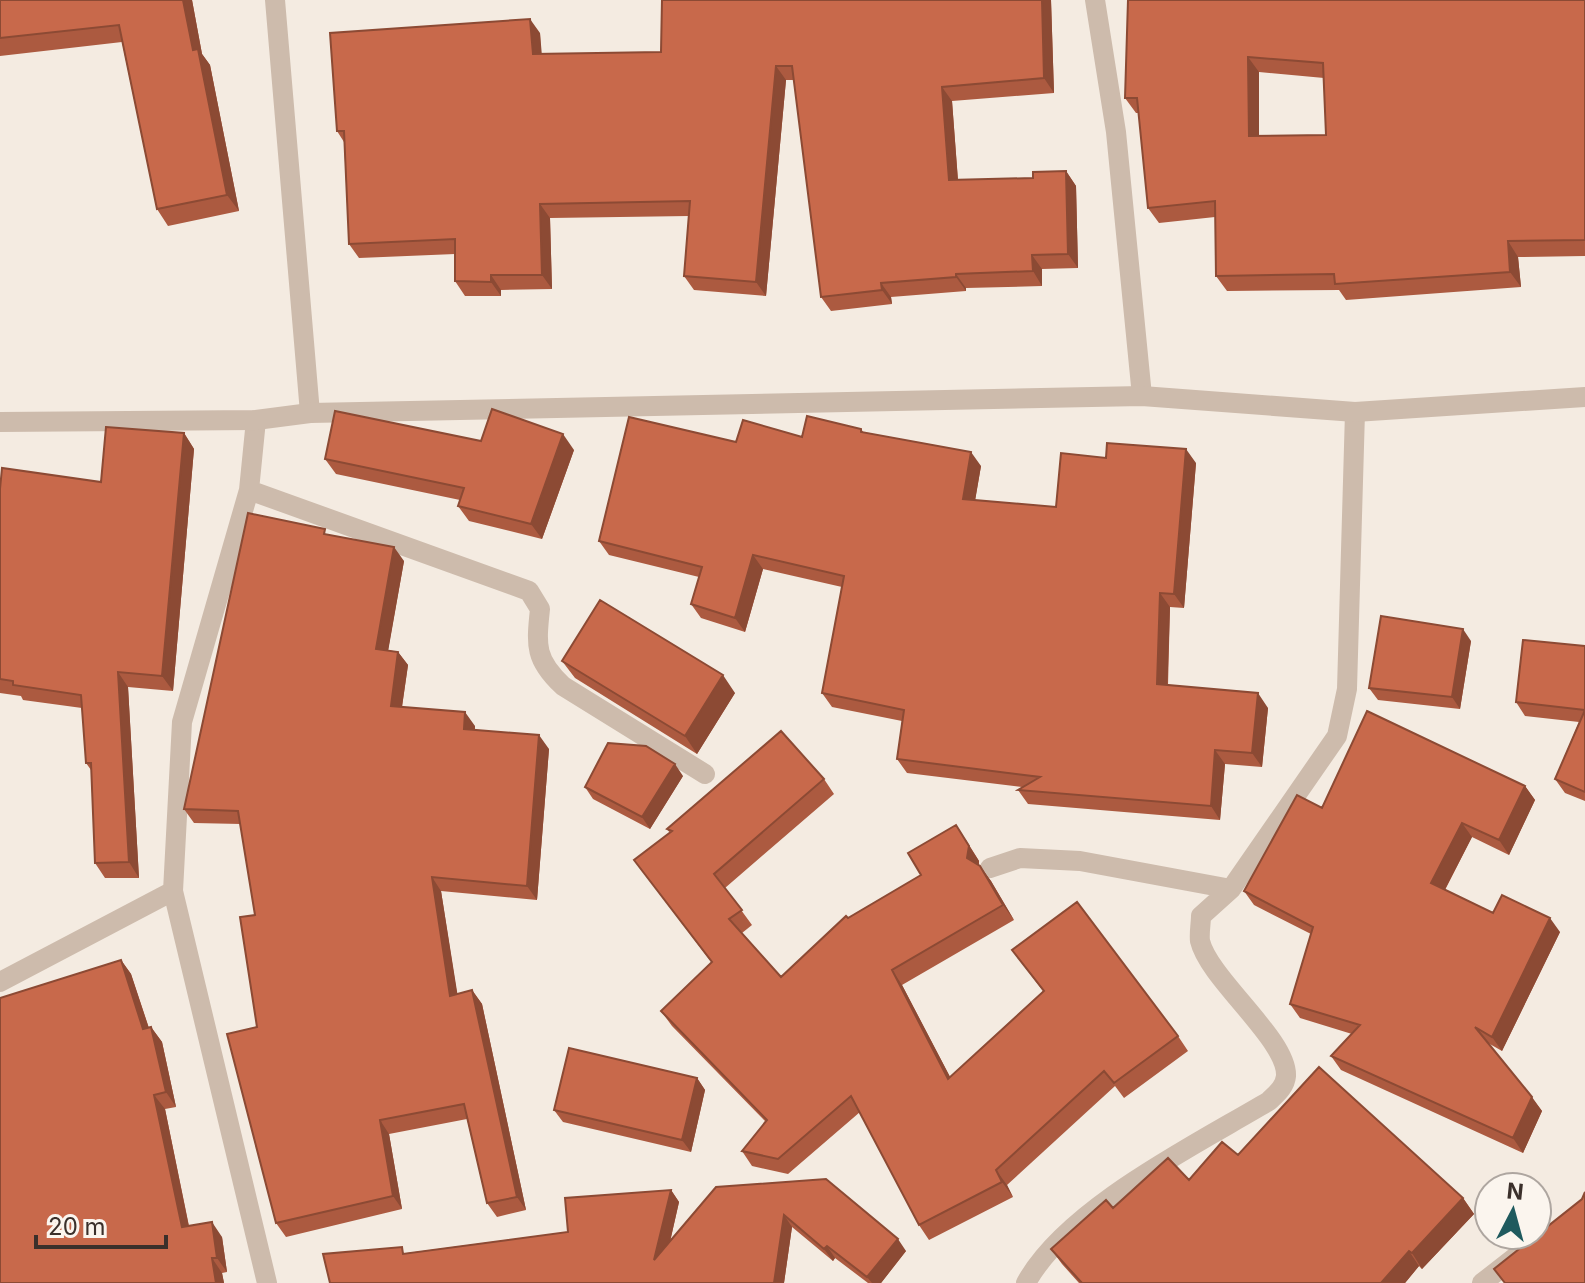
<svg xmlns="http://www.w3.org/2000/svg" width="1585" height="1283" font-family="Inter,sans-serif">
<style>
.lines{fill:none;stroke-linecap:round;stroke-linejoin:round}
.minor{stroke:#cdbbac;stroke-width:20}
.tertiary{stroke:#cdbbac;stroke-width:20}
.wall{fill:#ac5a40;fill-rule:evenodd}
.shaded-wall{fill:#8c4a34}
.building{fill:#c8694b;stroke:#8c4a34;stroke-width:2;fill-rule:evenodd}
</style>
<rect width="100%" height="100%" fill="#f4ebe1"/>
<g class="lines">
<path class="minor" d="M275,0L310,413
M1095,0L1116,132L1142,396
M256,420L249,490L182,722L173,891L267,1283
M249,490L529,591L540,609C536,646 535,660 563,686L705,774
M990,868L1020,858L1080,861L1231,889
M0,982L173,891
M1026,1283C1067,1208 1197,1144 1269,1101C1276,1094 1285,1087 1286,1076C1288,1040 1209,979 1200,941C1199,933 1201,923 1201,916L1231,889L1337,736L1347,689L1355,412
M1482,1283L1518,1255"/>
<path class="tertiary" d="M0,422L256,420L310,413L1142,396L1355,412L1585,397"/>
</g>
<path class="wall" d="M0,0H192L202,54L210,65L239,211L168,226L157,209L122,42L0,56Z
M662,0H1051L1054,93L952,101L958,180L1033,178L1066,171L1076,186L1078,268L1042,269V286L966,288V291L891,297L892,304L831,311L821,297L794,80H786L766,296L694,290L684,276L689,216L550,218L552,289L501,290V296H465L455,281V254L359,258L349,244L344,142L337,131L540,33L541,54L661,52Z
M1128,0H1585V256L1518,257L1521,287L1346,300L1339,290L1227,291L1216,276L1215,217L1159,223L1148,208L1139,113H1136L1125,98ZM1259,72L1324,78L1326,135L1259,136Z
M861,429L864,433L981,466L975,500L1056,507L1106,458L1196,463L1184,608L1170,607L1168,685L1268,708L1262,767L1225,764L1220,820L1028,804L1018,790L1022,787L907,773L897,759L902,721L832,707L822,693L842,587L763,569L745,632L701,618L691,604L699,577L609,555L599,541L736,442L802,437Z
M184,433L194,449L173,691L128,687L139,878H105L95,863L91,770L86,763L82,708L23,700L21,696L0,693V489L101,482Z
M481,441L574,450L542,539L469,521L458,506L460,500L336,474L325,459Z
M328,534L404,561L388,650L398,652L408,665L402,707L475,726V730L549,749L537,900L441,891L457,994L472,990L482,1004L526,1210L497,1217L487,1203L467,1119L389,1134L402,1209L286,1237L276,1223L257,1027L255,915L241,824L194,823L184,809Z
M1471,641L1460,709L1378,700L1369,688Z
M1585,646V801L1565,793L1555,779L1579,722L1525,716L1516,702Z
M562,661L735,693L697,754L575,678Z
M683,776L650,829L593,799L585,787Z
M824,779L834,794L725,888L752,925L742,933L781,977L848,918L921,875L966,840L979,861V865L991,881L1014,920L902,985L950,1077L1043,991L1012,950L1178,1036L1188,1051L1124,1098L1115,1086L1007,1185L1013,1197L929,1240L919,1225L860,1112L788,1174L752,1166L742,1151L766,1122L672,1026L661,1011L712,963L634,860L670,833L667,829Z
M1525,786L1535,800L1509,855L1472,837L1445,890L1493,913L1560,932L1502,1051L1488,1043L1542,1111L1523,1153L1341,1070L1331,1056L1352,1034L1300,1018L1290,1004L1311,934L1254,905L1244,891L1322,808Z
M121,960L131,974L149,1028L151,1027L162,1042L176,1107L165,1109L189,1226L222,1237L227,1272L222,1273L224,1283H0Z
M697,1078L705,1090L691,1152L563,1122L554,1110Z
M1238,1155L1463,1198L1474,1214L1422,1269L1419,1266L1405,1283H1079L1062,1264L1051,1249L1113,1208L1189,1180Z
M716,1187L906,1251L881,1283H868L835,1258L833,1261L792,1227L784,1283L407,1253L568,1232L671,1190L679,1202L670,1242Z"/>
<path class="shaded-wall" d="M183,0H192L202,54L210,65L239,211L227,195L193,50Z
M1042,0H1051L1054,93L1044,78Z
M530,19L540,33L543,68L533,54Z
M1248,57L1259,72V151L1249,136Z
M776,66L786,80L766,296L756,282Z
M942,87L952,101L959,195L949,180Z
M1066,171L1076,186L1078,268L1068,254Z
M540,204L550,218L552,289L542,275Z
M1508,241L1518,257L1521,287L1510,272Z
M1032,255L1042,269V286L1033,271Z
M956,274L966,288V291L956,277Z
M491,275L501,290V296L491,282Z
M881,283L891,297L892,304L882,290Z
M184,433L194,449L173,691L162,676Z
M563,434L574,450L542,539L531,524Z
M1186,449L1196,463L1184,608L1174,594Z
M971,452L981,466L973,513L963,499Z
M394,547L404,561L386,663L376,649Z
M753,555L763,569L745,632L735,618Z
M1160,593L1170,607L1167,698L1157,684Z
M1463,629L1471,641L1460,709L1452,697Z
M398,652L408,665L400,720L391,706Z
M118,672L128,687L139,878L129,862Z
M723,675L735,693L697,754L685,736Z
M1258,693L1268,708L1262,767L1252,753Z
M465,712L475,726L474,743L464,729Z
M539,735L549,749L537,900L527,886Z
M1215,750L1225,764L1220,820L1211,806Z
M675,764L683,776L650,829L642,817Z
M1525,786L1535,800L1509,855L1499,840Z
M1462,823L1472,837L1441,897L1431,883Z
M956,825L979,861L978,873L967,858Z
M980,866L991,881L1014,920L1003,905Z
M432,877L441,891L460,1010L450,996Z
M1550,918L1560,932L1502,1051L1492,1037Z
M121,960L131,974L154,1044L143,1029Z
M892,970L902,985L959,1094L948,1079Z
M472,990L482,1004L526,1210L517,1197Z
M151,1027L162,1042L176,1107L166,1092Z
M697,1078L705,1090L691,1152L682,1140Z
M154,1095L165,1109L192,1242L182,1227Z
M1532,1097L1542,1111L1523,1153L1513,1138Z
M380,1120L389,1134L402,1209L393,1196Z
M996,1170L1007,1185L1013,1197L1002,1182Z
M671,1190L679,1202L663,1272L654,1260Z
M1463,1198L1474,1214L1422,1269L1412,1253Z
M784,1215L792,1227L784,1283H774Z
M212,1222L222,1237L227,1272L217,1258Z
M898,1239L906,1251L881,1283H872L867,1277Z
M827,1246L835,1258L833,1261L824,1249Z
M1409,1251L1419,1266L1405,1283H1381Z
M212,1258L222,1273L224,1283H216Z"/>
<path class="building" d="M0,0H183L193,50L198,49L227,195L157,209L119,25L0,38Z
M662,0H1042L1044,78L942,87L949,180L1033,178V172L1066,171L1068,254L1032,255L1033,271L956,274V277L881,283L882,290L821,297L792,66H776L756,282L684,276L690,201L540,204L542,275H491V282L455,281V239L349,244L344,131H337L330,33L530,19L533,54L661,52Z
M1128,0H1585V240L1508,241L1510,272L1335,284L1334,274L1216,276L1215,201L1148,208L1137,98H1125ZM1248,57L1323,63L1326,135L1249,136Z
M492,409L563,434L531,524L458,506L464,488L325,459L335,411L481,441Z
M807,416L861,429V432L971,452L963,499L1056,507L1061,453L1106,458L1107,443L1186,449L1174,594L1160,593L1157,684L1258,693L1252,753L1215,750L1211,806L1018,790L1040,777L897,759L904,710L822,693L844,576L753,555L735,618L691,604L702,567L599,541L629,417L736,442L743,420L802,437Z
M106,427L184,433L162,676L118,672L129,862L95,863L91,763H86L81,695L13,685V681L0,679V489L2,468L101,482Z
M248,513L325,529L324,534L394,547L376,649L398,652L391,706L465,712L464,729L539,735L527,886L432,877L450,996L472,990L517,1197L487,1203L464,1104L380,1120L393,1196L276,1223L227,1034L257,1027L240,917L255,915L238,811L184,809Z
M600,600L723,675L685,736L562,661Z
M1381,616L1463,629L1452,697L1369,688Z
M1523,640L1585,646V792L1555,779L1585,710L1516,702Z
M1367,711L1525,786L1499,840L1462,823L1431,883L1493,913L1502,895L1550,918L1492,1037L1475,1027L1532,1097L1513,1138L1331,1056L1360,1025L1290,1004L1313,927L1244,891L1297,795L1322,808Z
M781,731L824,779L714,874L742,910L729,919L781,977L846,916L848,918L921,875L908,853L956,825L969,846L967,858L980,866L1003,905L892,970L948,1079L1044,991L1012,950L1077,902L1178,1036L1114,1083L1104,1071L996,1170L1002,1182L919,1225L851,1096L778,1159L742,1151L767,1120L661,1011L712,962L634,860L672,831L667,829Z
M608,743L646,746L675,764L642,817L585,787Z
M121,960L143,1029L151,1027L166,1092L154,1095L182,1227L212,1222L217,1258H212L216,1283H0V998Z
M569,1048L697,1078L682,1140L554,1110Z
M1319,1067L1463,1198L1412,1253L1409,1251L1381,1283H1082L1051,1249L1106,1200L1113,1208L1168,1158L1189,1180L1222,1142L1238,1155Z
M826,1179L898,1239L867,1277L827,1246L824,1249L784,1215L774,1283H330L323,1254L402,1247L403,1254L568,1232L565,1198L671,1190L654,1260L716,1187Z
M1585,1192V1283H1505L1494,1269L1582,1199Z"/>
<g transform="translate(1513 1211) rotate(6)"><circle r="38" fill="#fbf5ee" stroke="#aea6a0" stroke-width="2"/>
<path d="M0-6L14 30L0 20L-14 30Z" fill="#1f5a5e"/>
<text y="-12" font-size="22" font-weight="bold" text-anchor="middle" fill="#3b302b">N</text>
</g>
<path d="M36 1235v12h130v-12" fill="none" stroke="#3b302b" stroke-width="4"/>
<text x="48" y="1235" font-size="24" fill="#3b302b" stroke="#fbf5ee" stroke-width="6" paint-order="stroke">20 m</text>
</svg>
